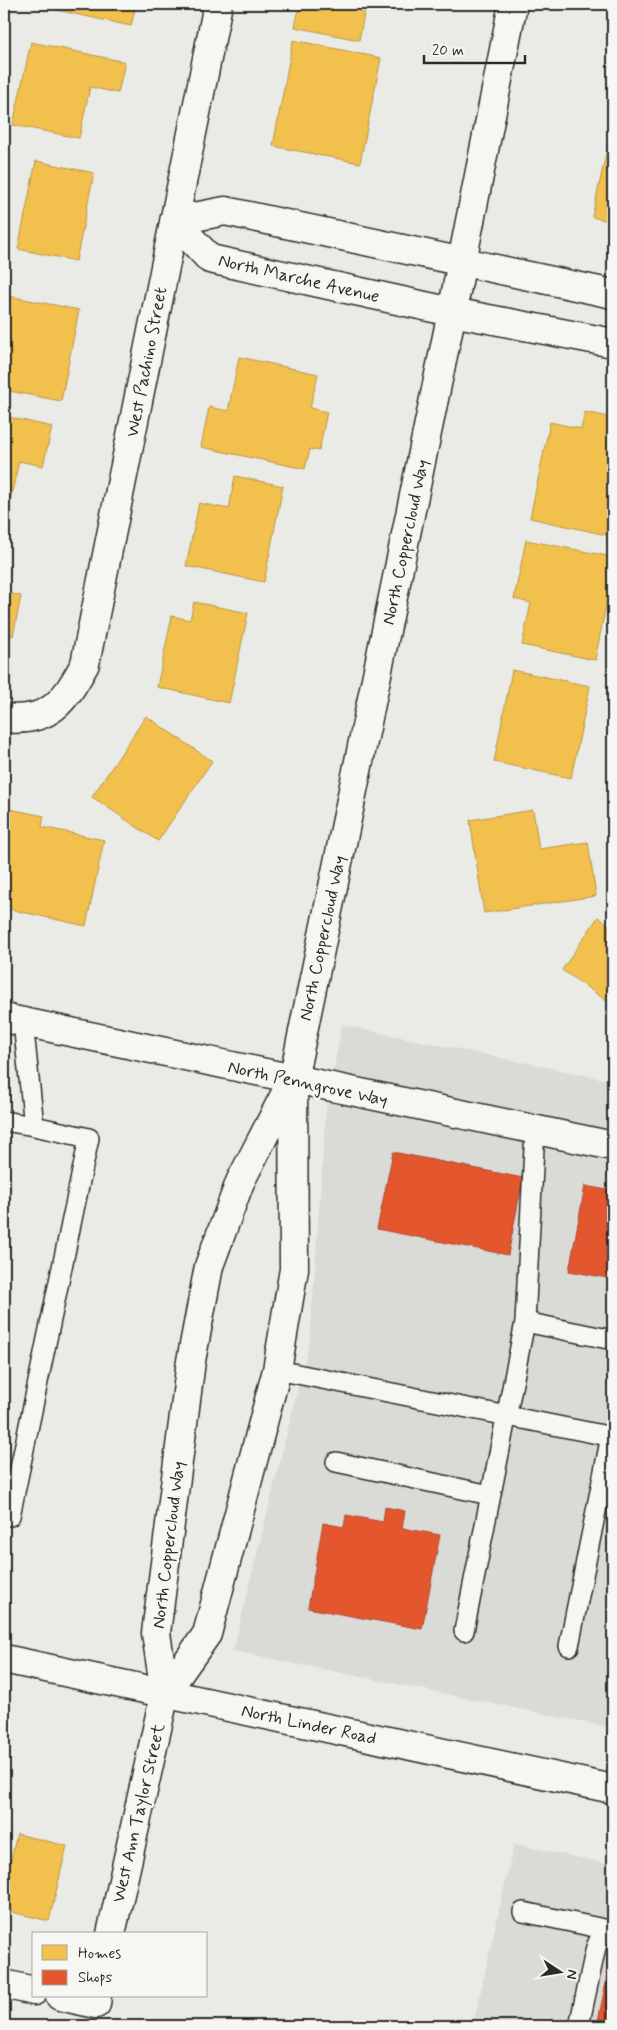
<svg xmlns="http://www.w3.org/2000/svg" width="617" height="2030" font-family="Mynerve,sans-serif">
<style>
.built{fill:#dadad6}
.homes{fill:#f2c14e;stroke:#b69444}
.shops{fill:#e4572e;stroke:#ac4a2d}
.lines{fill:none;stroke-linecap:round;stroke-linejoin:round}
.lane-casing{stroke:#2b2b2b;stroke-width:22}
.street-casing{stroke:#2b2b2b;stroke-width:31}
.secondary-casing{stroke:#2b2b2b;stroke-width:31}
.lane{stroke:#f6f6f2;stroke-width:19}
.street{stroke:#f6f6f2;stroke-width:28}
.secondary{stroke:#f6f6f2;stroke-width:28}
.labels{text-anchor:middle;stroke-width:5;stroke-linejoin:round;paint-order:stroke}
.street-label{font-size:18px;fill:#2b2b2b;stroke:#f6f6f2}
</style>
<rect width="100%" height="100%" fill="#eaeae6"/>
<filter id="ink" filterUnits="userSpaceOnUse"><feTurbulence type="fractalNoise" baseFrequency=".02" numOctaves="2"/><feDisplacementMap in="SourceGraphic" scale="10" xChannelSelector="R" yChannelSelector="G"/><feConvolveMatrix kernelMatrix="1 2 1 2 8 2 1 2 1" color-interpolation-filters="sRGB"/></filter>
<g filter="url(#ink)">
<path class="built" d="M342,1025L613,1081V1728L233,1651L310,1340L326,1110Z
M514,1844L613,1865V2026H473Z"/>
<path class="homes" d="M38,4H136L131,26L38,6Z
M300,4H366L359,40L295,27Z
M293,40L381,58L360,163L273,146Z
M31,42L125,62L118,93L90,87L79,138L13,125Z
M613,122V222L592,217Z
M36,161L94,173L76,261L18,249Z
M4,295L79,310L61,401L4,390Z
M239,357L318,374L310,408L327,412L319,451L310,449L305,469L201,447L209,407L228,411Z
M585,412L613,418V526L611,536L530,518L550,422L581,429Z
M4,416L52,427L43,466L19,461L9,506L4,505Z
M235,476L283,486L264,582L186,566L199,503L229,509Z
M526,540L613,557V570L595,660L522,645L531,603L514,599Z
M4,592L21,596L13,636L4,634Z
M194,602L248,613L229,703L157,687L172,616L190,620Z
M512,670L590,686L571,778L494,762Z
M146,716L212,761L158,841L92,797Z
M4,808L44,816L42,827L104,840L86,926L4,908Z
M533,810L539,849L588,842L596,896L484,913L470,820Z
M598,917L613,928V1005L562,970Z
M17,1834L67,1846L49,1921L4,1910V1889Z"/>
<path class="shops" d="M393,1152L523,1178L508,1255L377,1229Z
M585,1186L613,1191V1279L569,1271Z
M385,1507L405,1511L402,1528L440,1535L422,1629L308,1608L323,1523L344,1527L346,1515L383,1522Z
M613,1947V2026H597Z"/>
<g class="lines">
<defs>
<path id="lane" d="M4,1121L34,1126L23,1022
M525,1322L613,1340
M277,1370L613,1437
M336,1462L490,1495
M4,1515L10,1516L89,1138L34,1126
M464,1631L525,1322L535,1129
M569,1646L611,1436
M523,1912L604,1929L596,1947L579,2026"/>
<path id="street" d="M613,294L225,211L174,221L210,259L452,312L613,343
M4,718C50,723 64,702 85,664L218,4
M4,1018L613,1146
M111,1934L165,1693
M4,1984L34,1991
M60,1996L96,2004L97,1996"/>
<path id="secondary" d="M4,1659L613,1789
M165,1693L207,1634L277,1370L294,1269L293,1080L452,312L513,4
M165,1693L156,1633L191,1361L209,1266L240,1182L291,1083"/>
</defs>
<use href="#lane" class="lane-casing"/>
<use href="#street" class="street-casing"/>
<use href="#secondary" class="secondary-casing"/>
<use href="#lane" class="lane"/>
<use href="#street" class="street"/>
<use href="#secondary" class="secondary"/>
</g>
</g>
<g class="labels">
<g class="street-label">
<text transform="translate(299 278) rotate(13)" y="6">North Marche Avenue</text>
<text transform="translate(146 362) rotate(-79)" y="6">West Pachino Street</text>
<text transform="translate(405 542) rotate(-78)" y="6">North Coppercloud Way</text>
<text transform="translate(322 938) rotate(-78)" y="6">North Coppercloud Way</text>
<text transform="translate(308 1083) rotate(12)" y="6">North Penngrove Way</text>
<text transform="translate(168 1545) rotate(-83)" y="6">North Coppercloud Way</text>
<text transform="translate(309 1724) rotate(12)" y="6">North Linder Road</text>
<text transform="translate(138 1813) rotate(-77)" y="6">West Ann Taylor Street</text>
</g>
</g>
<rect width="617" height="2030" fill="none" stroke="#f6f6f2" stroke-width="20"/>
<rect x="10" y="10" width="597" height="2010" fill="none" stroke="#2b2b2b" stroke-width="2" filter="url(#ink)"/>
<rect x="32" y="1932" width="175" height="65" fill="#f6f6f2" stroke="#a5a5a2"/>
<rect x="42" y="1945" width="25" height="15" fill="#f2c14e" stroke="#a5a5a2"/>
<text x="78" y="1958" font-size="15" fill="#2b2b2b">Homes</text>
<rect x="42" y="1970" width="25" height="15" fill="#e4572e" stroke="#a5a5a2"/>
<text x="78" y="1982" font-size="15" fill="#2b2b2b">Shops</text>
<g transform="translate(560 1972) rotate(102)" stroke="#f6f6f2" stroke-width="4" paint-order="stroke">
<path d="M0-4L9 19L0 12L-9 19Z" fill="#2b2b2b"/>
<text y="-8" font-size="14" font-weight="bold" text-anchor="middle" fill="#2b2b2b">N</text>
</g>
<path d="M424 55v8h101v-8" fill="none" stroke="#2b2b2b" stroke-width="2.5"/>
<text x="432" y="55" font-size="15" fill="#2b2b2b" stroke="#f6f6f2" stroke-width="4" paint-order="stroke">20 m</text>
</svg>
